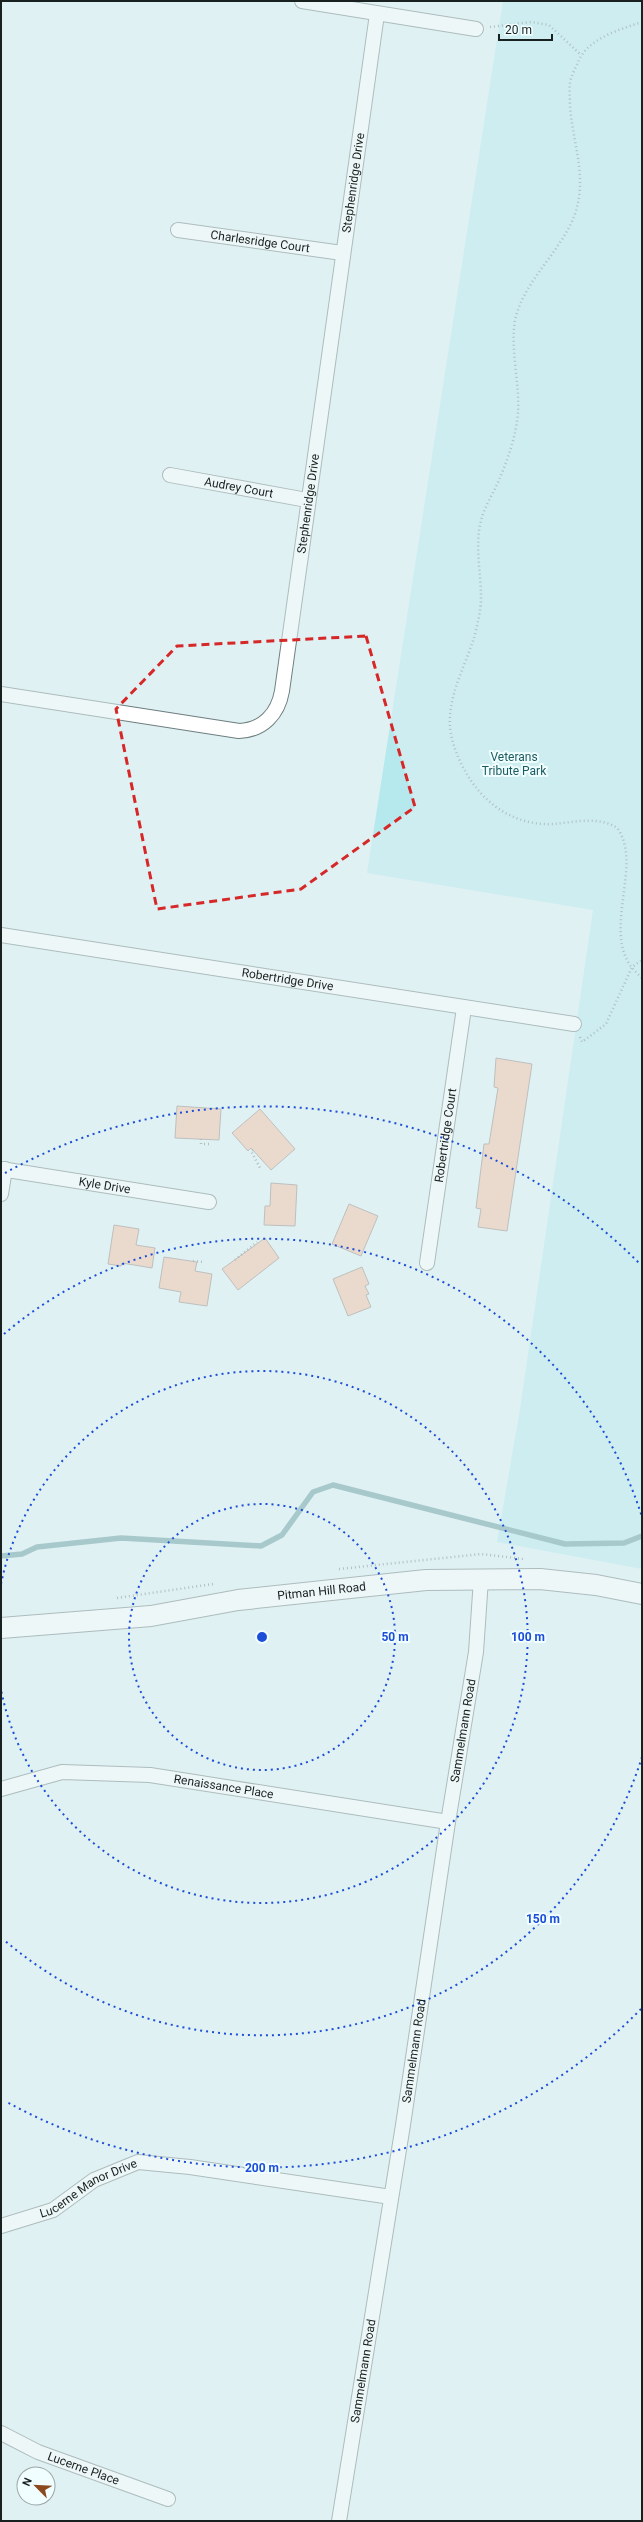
<svg xmlns="http://www.w3.org/2000/svg" width="643" height="2522" font-family="Roboto,sans-serif">
<style>
.green{fill:#b5e9ee}
.lines{fill:none;stroke-linecap:round;stroke-linejoin:round}
.stream{stroke:#629a9e;stroke-width:5.5}
.building{fill:#f5bea1;stroke:#93857f}
.street-casing{stroke:#6e7e7f;stroke-width:16}
.secondary-casing{stroke:#6e7e7f;stroke-width:22}
.path{stroke:#798586;stroke-width:2.5;stroke-dasharray:1 3;stroke-linecap:butt}
.street{stroke:#fff;stroke-width:14}
.secondary{stroke:#fff;stroke-width:20}
.marked{fill:none;stroke:#d62828;stroke-width:3;stroke-dasharray:8 5;stroke-linejoin:round}
.ring{fill:none;stroke:#1d4ed8;stroke-width:2;stroke-dasharray:2 4}
.labels{text-anchor:middle;stroke-width:4;stroke-linejoin:round;paint-order:stroke}
.street-label{font-size:12px;fill:#192020;stroke:#f0feff}
.park-label{font-size:12px;fill:#1b5b5f;stroke:#f0feff}
.centre{fill:#1d4ed8;stroke:#f0feff;stroke-width:2}
.ring-label{font-size:12px;text-anchor:middle;font-weight:bold;fill:#1d4ed8;stroke:#f0feff;stroke-width:4;stroke-linejoin:round;paint-order:stroke}
</style>
<rect width="100%" height="100%" fill="#e0f1f3"/>
<path class="green" d="M503,1H642V1569L497,1542L520,1409L593,910L367,873Z"/>
<g class="lines">
<path class="stream" d="M1,1556L22,1554L37,1547L121,1538L261,1546L282,1535L313,1492L333,1485L565,1544L624,1543L642,1536"/>
</g>
<path class="building" d="M496,1058L532,1064L507,1231L478,1227L481,1209L476,1208L484,1144H489L498,1088L494,1087Z
M177,1106L221,1109L219,1140L175,1138Z
M260,1109L295,1149L271,1170L251,1148L248,1151L232,1133Z
M271,1183L297,1185L295,1226L264,1225L265,1206H270Z
M349,1204L378,1216L361,1256L332,1244Z
M114,1225L139,1229L136,1245L155,1248L152,1268L122,1263L121,1266L108,1264Z
M265,1238L279,1258L238,1290L222,1269Z
M164,1257L197,1262L195,1271L212,1274L207,1306L179,1302L181,1292L159,1288Z
M362,1267L369,1284L365,1286L369,1294L366,1295L371,1307L348,1316L333,1279Z"/>
<g class="lines">
<defs>
<g id="street">
<path d="M302,1L476,29"/>
<path id="s1" d="M178,230L342,253"/>
<path id="s2" d="M170,475L307,500"/>
<path id="s3" d="M1,694L239,731C263,730 278,714 282,691L377,14"/>
<path id="s4" d="M1,935L574,1024"/>
<path id="s5" d="M1,1169L209,1202"/>
<path d="M1,1194L5,1169"/>
<path id="s6" d="M427,1263L464,1008"/>
<path id="s7" d="M1,1789L62,1772L150,1775L448,1822"/>
<path id="s8" d="M1,2226L53,2210L94,2180L138,2162L190,2167L391,2197"/>
<path id="s9" d="M1,2433L38,2452L168,2499"/>
<path id="s10" d="M339,2521L403,2125L448,1822L476,1652L481,1579"/>
</g>
<g id="secondary">
<path id="s11" d="M1,1628L151,1616L238,1600L426,1580L540,1579L596,1585L642,1594"/>
</g>
</defs>
<use href="#street" class="street-casing"/>
<use href="#secondary" class="secondary-casing"/>
<path class="path" d="M642,22C621,29 589,38 579,60C576,67 572,74 570,82C569,89 570,97 570,105C572,142 588,176 575,214C561,252 524,280 515,320C510,349 520,384 518,413C516,436 508,459 499,480C494,492 486,504 482,517C474,543 481,571 481,598C481,611 477,626 474,638C464,669 443,705 452,739C465,787 502,827 554,824C574,822 600,816 617,828C643,862 604,927 630,965C633,970 638,974 642,978
M490,27L531,22L549,25L581,55
M580,1037L582,1042L606,1024L632,967L642,960
M201,1139V1144H211
M253,1150L251,1151L260,1168
M235,1260L257,1242
M193,1261L204,1262
M339,1569L481,1554L523,1559
M117,1598L213,1584"/>
<use href="#street" class="street"/>
<use href="#secondary" class="secondary"/>
</g>
<path d="M0 0H643V2522H0ZM366,636L415,807L301,889L157,909L116,709L177,646Z" fill="#e0f1f3" fill-opacity=".55" fill-rule="evenodd"/>
<path class="marked" d="M366,636L415,807L301,889L157,909L116,709L177,646Z"/>
<g class="ring">
<circle cx="262" cy="1637" r="133"/>
<path d="M1 1584A266 266 0 1 1 1 1690"/>
<path d="M642 1757A398 398 0 0 1 4 1940M4 1334A398 398 0 0 1 642 1517"/>
<path d="M641 2009A531 531 0 0 1 5 2101M5 1173A531 531 0 0 1 641 1265"/>
</g>
<g class="labels">
<g class="street-label">
<text dy="4" stroke="none"><textPath href="#s3" startOffset="818">Stephenridge Drive</textPath></text>
<text dy="4" stroke="none"><textPath href="#s1" startOffset="83">Charlesridge Court</textPath></text>
<text dy="4" stroke="none"><textPath href="#s2" startOffset="70">Audrey Court</textPath></text>
<text dy="4" stroke="none"><textPath href="#s3" startOffset="494">Stephenridge Drive</textPath></text>
<text dy="4" stroke="none"><textPath href="#s4" startOffset="290">Robertridge Drive</textPath></text>
<text dy="4" stroke="none"><textPath href="#s6" startOffset="129">Robertridge Court</textPath></text>
<text dy="4" stroke="none"><textPath href="#s5" startOffset="105">Kyle Drive</textPath></text>
<text dy="4" stroke="none"><textPath href="#s11" startOffset="323">Pitman Hill Road</textPath></text>
<text dy="4" stroke="none"><textPath href="#s10" startOffset="800">Sammelmann Road</textPath></text>
<text dy="4" stroke="none"><textPath href="#s7" startOffset="226">Renaissance Place</textPath></text>
<text dy="4" stroke="none"><textPath href="#s10" startOffset="476">Sammelmann Road</textPath></text>
<text dy="4" stroke="none"><textPath href="#s8" startOffset="96">Lucerne Manor Drive</textPath></text>
<text dy="4" stroke="none"><textPath href="#s10" startOffset="152">Sammelmann Road</textPath></text>
<text dy="4" stroke="none"><textPath href="#s9" startOffset="90">Lucerne Place</textPath></text>
</g>
<g class="park-label">
<text x="514" y="761">Veterans<tspan x="514" dy="14">Tribute Park</tspan></text>
</g>
</g>
<circle cx="262" cy="1637" r="6" class="centre"/>
<g class="ring-label">
<text x="395" y="1641">50 m</text>
<text x="528" y="1641">100 m</text>
<text x="543" y="1923">150 m</text>
<text x="262" y="2172">200 m</text>
</g>
<rect width="643" height="2522" fill="none" stroke="#192020" stroke-width="4"/>
<g transform="translate(36 2486) rotate(294)"><circle r="19" fill="#f0feff" stroke="#9aa5a6"/>
<path d="M0-3L7 15L0 10L-7 15Z" fill="#8d491e"/>
<text y="-6" font-size="11" font-weight="bold" text-anchor="middle" fill="#192020">N</text>
</g>
<path d="M499 34v6h53v-6" fill="none" stroke="#192020" stroke-width="2"/>
<text x="505" y="34" font-size="12" fill="#192020" stroke="#f0feff" stroke-width="3" paint-order="stroke">20 m</text>
</svg>
